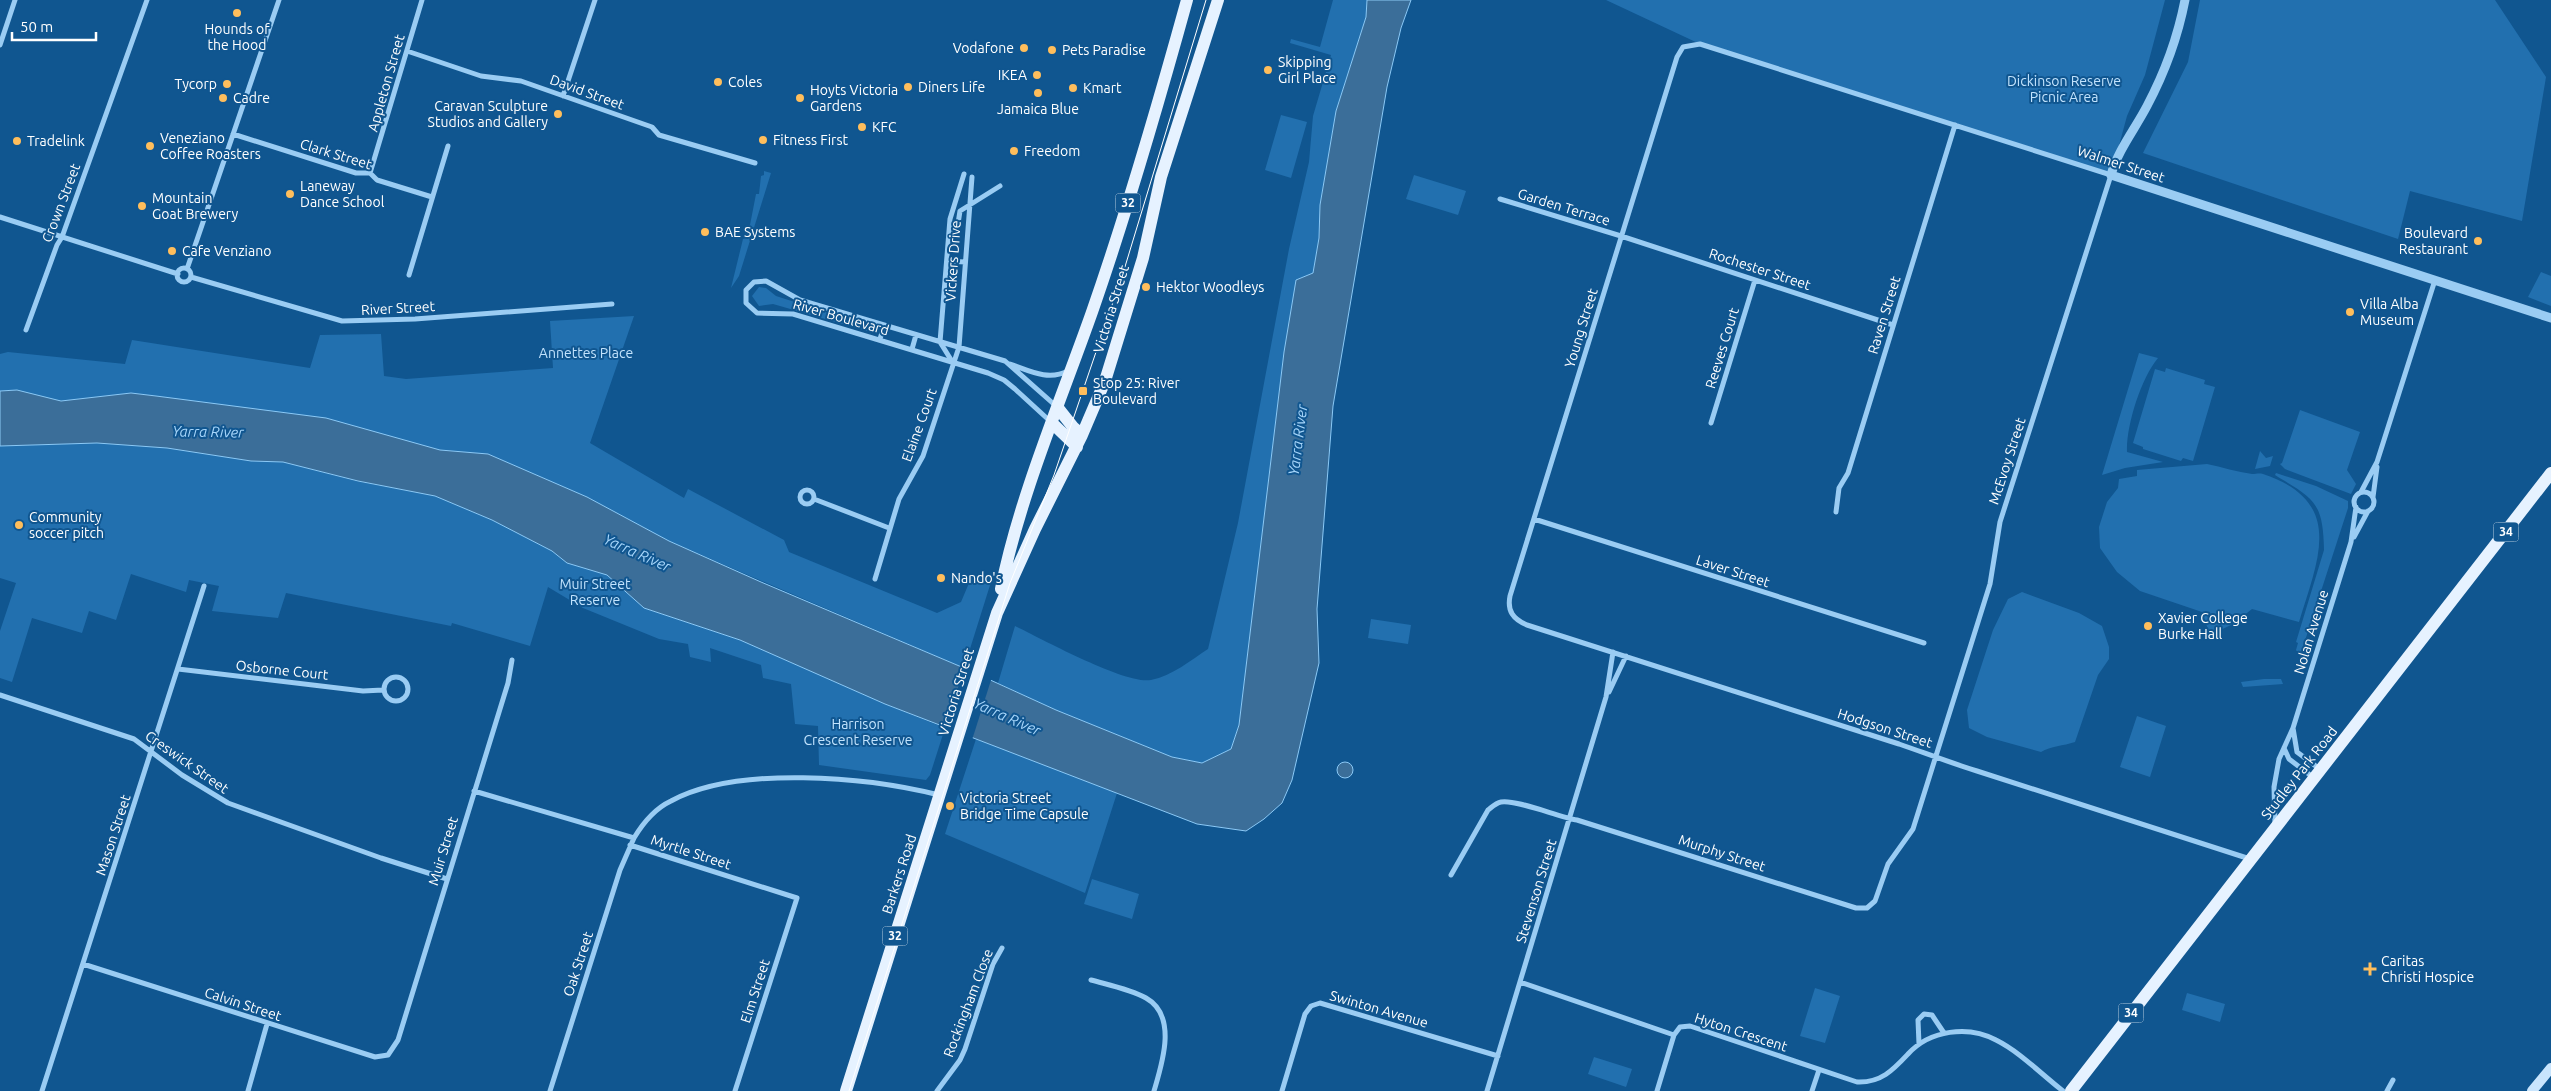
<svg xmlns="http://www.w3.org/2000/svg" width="2551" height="1091" font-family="Ubuntu,sans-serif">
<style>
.green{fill:#2270af}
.water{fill:#3b6e99;stroke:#8bc9f6}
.pier{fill:#105690}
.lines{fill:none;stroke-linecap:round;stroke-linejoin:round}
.minor{stroke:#9accf3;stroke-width:5}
.tertiary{stroke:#9accf3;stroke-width:9}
.secondary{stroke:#c9e5fd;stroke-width:10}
.primary{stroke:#e6f2ff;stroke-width:12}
.tram{stroke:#fff;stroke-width:1}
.poi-dot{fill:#ffbe5c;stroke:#105690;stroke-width:2}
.labels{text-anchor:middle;stroke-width:4;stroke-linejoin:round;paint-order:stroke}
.shield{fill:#105690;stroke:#b7ccde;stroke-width:1}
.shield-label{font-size:12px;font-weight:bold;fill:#fff}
.poi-label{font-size:14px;fill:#fff;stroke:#105690;text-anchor:start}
.park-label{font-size:14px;fill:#c2e3fd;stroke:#105690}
.street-label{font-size:14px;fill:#fff;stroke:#105690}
.water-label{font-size:15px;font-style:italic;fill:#a6d5fa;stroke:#105690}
</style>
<rect width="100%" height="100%" fill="#105690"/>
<path class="green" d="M1333,0H1367L1366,17L1336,111L1320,205L1319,238L1313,273L1296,280L1284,352L1239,725L1231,749L1202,763L1172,757L1056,710L998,683L1015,626C1040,638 1126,685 1151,680C1172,676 1191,660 1208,649L1238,523L1289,249L1309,162L1313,116L1331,55L1290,43L1291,39L1320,47Z
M1606,0H2165L2145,75L2127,116L2111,175L1700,44Z
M2200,0H2495L2546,77L2522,221L2410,191L2398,239L2143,153L2188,62Z
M1281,115L1307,122L1291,178L1265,170Z
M764,171L771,173L739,276L731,288L743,239L745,238L747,225H750L756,194H759L761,176L764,175Z
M1414,175L1466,191L1458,215L1406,199Z
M2541,272L2551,276V306L2528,297Z
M759,287L766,288L776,296L869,326L870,330L867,331L773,304L759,306L752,296Z
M634,316L590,443L684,498L688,489L784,540L789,552L937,613L961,602L972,576L991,582L964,668L669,541L587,497L488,454L440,450L225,406L156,396L131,393L61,401L17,390L0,391V354L8,352L125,364L132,340L310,368L320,335L381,334L384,376L406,379L553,368L550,321Z
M2139,353L2158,358C2141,378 2126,426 2127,452L2163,462L2125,468L2102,475Z
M2166,368L2205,380L2204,384L2215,387L2193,461L2183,458L2181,461L2143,449V447L2133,443L2155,369L2165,372Z
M2300,410L2360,432L2347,470L2356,484L2351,494L2285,469L2280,464L2282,463Z
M97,443L167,448L251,461L283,462L356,481L435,496L494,521L552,551L567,563L607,575L644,608L740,640L885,704L945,728L930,775L926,780L819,765L818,726L795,724L791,684L763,678L761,665L710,648L711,662L690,657L688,644L659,639L583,608L548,587L530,646L452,623L451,626L286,593L278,618L212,611L219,586L189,580L186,592L131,574L116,620L89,611L82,633L32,618L12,682L0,678V631L16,583L0,578V446Z
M2260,451L2266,458L2273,456L2270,466L2255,469Z
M2207,464C2222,467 2237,472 2252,474C2256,474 2259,473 2263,474C2346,502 2318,559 2299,622L2252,609L2233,624L2210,635L2202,612L2140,591L2117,572L2100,548L2099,527L2107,502L2118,488L2119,479L2137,476V470Z
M2276,473L2316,486L2348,501V508L2300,656L2296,650L2298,643L2296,642L2324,550C2323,501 2314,499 2275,475Z
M2022,592L2079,613L2102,626L2109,647V659L2098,675L2075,742C2063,746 2051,746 2041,752L1987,737L1969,728L1967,710L1993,630L2008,599Z
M1371,619L1411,625L1408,644L1368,638Z
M2264,679H2281L2283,684L2243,687L2241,682Z
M2137,716L2166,726L2150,777L2120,767Z
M976,739L1117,793L1085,893L945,834Z
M1092,879L1139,894L1132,919L1084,904Z
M1815,988L1840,996L1825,1043L1800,1036Z
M2187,993L2225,1004L2220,1022L2182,1010Z
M1594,1057L1632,1069L1626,1087L1588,1074Z"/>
<path class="water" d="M1367,0H1411L1401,28L1387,87L1333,406L1317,609L1319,663L1292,780L1282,803L1264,819L1246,831L1197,824L885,704L740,640L644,608L607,575L567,563L552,551L492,520L435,496L358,481L283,462L251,461L167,448L97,443L0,446V391L17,390L61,401L131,393L156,396L326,418L440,450L488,454L587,497L669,541L761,582L964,668L1056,710L1172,757L1202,763L1231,749L1239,725L1284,352L1296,280L1313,273L1319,238L1320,205L1336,111L1366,17Z
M1337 770a8 8 0 1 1 16 0a8 8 0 1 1-16 0Z"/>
<path class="pier" d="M965,665L992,677L972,740L945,730Z"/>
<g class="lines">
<path class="minor" d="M0,45L15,0
M407,51L481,76L521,81L652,127L659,135L755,163
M563,96L595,0
M233,134L356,173H370L377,180L432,197
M370,173L422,0
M1500,199L1621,236L1893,325
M0,217L178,274
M949,239L957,230L960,211L1000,186
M947,261L965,262
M177 275a7 7 0 1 1 14 0a7 7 0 1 1-14 0Z
M187,269L279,0
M409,275L448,146
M191,277L342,321L415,319L612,304
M26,330L57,245L62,237L147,0
M880,339L884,326
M912,349L916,335
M953,363L940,342L950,219L964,174
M1010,364C1030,371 1048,381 1068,371
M1051,422L1015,389L1004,380L988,373L793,314L757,313L746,303V290L754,282L766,281L800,300L1005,361L1056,406
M1711,423L1755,280
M800 497a7 7 0 1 1 14 0a7 7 0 1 1-14 0Z
M2361,492L2377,462L2435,280
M2354 502a10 10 0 1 1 20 0a10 10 0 1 1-20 0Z
M2373,497L2377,467
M814,499L889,528
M1836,512L1839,488L1848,473L1955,125
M1534,519L1924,643
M2354,537L2368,511
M875,579L899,499L923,456L959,347L972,177
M178,669L363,691L383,690
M384 689a12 12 0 1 1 24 0a12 12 0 1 1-24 0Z
M1609,692L1626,656
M0,695L134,739L182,775L228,803L381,858L447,879
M2293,728L2297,752L2321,770
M2284,748L2289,759L2314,778
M474,791L634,838L620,870L550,1091
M2275,825L2274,787L2279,759L2293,728L2351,542L2356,507
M634,838C643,823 654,809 671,801C738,765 867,777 939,795
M630,845L797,898L735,1091
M1451,875L1488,810C1492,807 1496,803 1501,802C1515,799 1559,817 1577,820L1856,908H1867L1875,901L1888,864L1913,829L1990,584L2000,522L2111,175L1700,44L1683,47L1677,57L1510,596C1507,611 1513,619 1527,625L1899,744C1925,753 1951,763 1977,771L2250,859
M83,964L375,1057L388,1055L398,1040L508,683L512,660
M1091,980C1109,985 1130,989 1146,998C1178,1016 1162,1064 1154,1091
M1520,982L1674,1035L1680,1027L1690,1026L1857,1082C1881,1083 1893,1070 1908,1054C1930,1030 1968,1025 1996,1040C2020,1052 2041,1074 2063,1091
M1919,1044L1918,1020L1924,1014L1932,1015L1944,1033
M42,1091L204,586
M248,1091L267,1024
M937,1091L960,1060L965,1049L993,964L1002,948
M1282,1091L1305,1014L1311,1006L1320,1003L1498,1056
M1487,1091L1606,697L1613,652
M1657,1091L1674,1035
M1812,1091L1819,1070
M2387,1091L2393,1080"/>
<path class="tertiary" d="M2185,0C2178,36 2164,74 2147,106C2135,129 2118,150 2111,175L2551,318"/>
<path class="secondary" d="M2532,1091L2551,1068"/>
<path class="primary" d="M1058,408L1073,427L1082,435
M1052,423L1077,447
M1001,589C1019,498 1061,400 1092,312C1128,209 1158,105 1187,0
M846,1091L997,613L1035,529L1082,435L1105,381L1143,258L1161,177L1218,0
M2071,1091L2551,473"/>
<path class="tram" d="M849,1091L1010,583L1054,475L1124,270L1206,0"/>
</g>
<g class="poi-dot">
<circle cx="237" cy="13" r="5"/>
<circle cx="1024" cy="48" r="5"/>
<circle cx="1052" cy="50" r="5"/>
<circle cx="1268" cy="70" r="5"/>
<circle cx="1037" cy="75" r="5"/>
<circle cx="718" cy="82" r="5"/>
<circle cx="227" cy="84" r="5"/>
<circle cx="908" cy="87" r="5"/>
<circle cx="1073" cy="88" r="5"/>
<circle cx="1038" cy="93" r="5"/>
<circle cx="223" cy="98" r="5"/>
<circle cx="800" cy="98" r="5"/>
<circle cx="558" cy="114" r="5"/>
<circle cx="862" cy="127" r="5"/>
<circle cx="763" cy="140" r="5"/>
<circle cx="17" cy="141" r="5"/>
<circle cx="150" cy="146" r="5"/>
<circle cx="1014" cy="151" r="5"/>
<circle cx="290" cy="194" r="5"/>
<circle cx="142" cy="206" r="5"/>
<circle cx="705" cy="232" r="5"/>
<circle cx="2478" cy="241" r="5"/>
<circle cx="172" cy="251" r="5"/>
<circle cx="1146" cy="287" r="5"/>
<circle cx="2350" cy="312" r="5"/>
<rect x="1078" y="386" width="10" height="10" rx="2.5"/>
<circle cx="19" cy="525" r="5"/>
<circle cx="941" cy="578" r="5"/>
<circle cx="2148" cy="626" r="5"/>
<circle cx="950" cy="806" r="5"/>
<path d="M2367.5 961.5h5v5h5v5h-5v5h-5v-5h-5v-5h5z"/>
</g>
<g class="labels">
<g class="shield">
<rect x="1115.5" y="193.5" width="25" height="19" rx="4"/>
<rect x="2493.5" y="522.5" width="25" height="19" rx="4"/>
<rect x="882.5" y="926.5" width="25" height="19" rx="4"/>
<rect x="2118.5" y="1003.5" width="25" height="19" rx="4"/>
</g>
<g class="shield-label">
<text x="1128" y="207">32</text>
<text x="2506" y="536">34</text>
<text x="895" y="940">32</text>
<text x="2131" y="1017">34</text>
</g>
<g class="poi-label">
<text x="237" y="34" text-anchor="middle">Hounds of<tspan x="237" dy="16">the Hood</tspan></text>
<text x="1014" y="53" text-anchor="end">Vodafone</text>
<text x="1062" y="55">Pets Paradise</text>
<text x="1278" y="67">Skipping<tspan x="1278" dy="16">Girl Place</tspan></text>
<text x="1027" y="80" text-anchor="end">IKEA</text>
<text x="728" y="87">Coles</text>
<text x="217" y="89" text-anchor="end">Tycorp</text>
<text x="918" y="92">Diners Life</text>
<text x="1083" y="93">Kmart</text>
<text x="810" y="95">Hoyts Victoria<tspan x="810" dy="16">Gardens</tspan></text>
<text x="233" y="103">Cadre</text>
<text x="548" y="111" text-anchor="end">Caravan Sculpture<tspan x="548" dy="16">Studios and Gallery</tspan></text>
<text x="1038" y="114" text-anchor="middle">Jamaica Blue</text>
<text x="872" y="132">KFC</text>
<text x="160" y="143">Veneziano<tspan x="160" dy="16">Coffee Roasters</tspan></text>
<text x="773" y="145">Fitness First</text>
<text x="27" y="146">Tradelink</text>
<text x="1024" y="156">Freedom</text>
<text x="300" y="191">Laneway<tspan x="300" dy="16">Dance School</tspan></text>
<text x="152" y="203">Mountain<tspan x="152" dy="16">Goat Brewery</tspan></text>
<text x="715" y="237">BAE Systems</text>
<text x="2468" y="238" text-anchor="end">Boulevard<tspan x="2468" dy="16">Restaurant</tspan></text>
<text x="182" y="256">Cafe Venziano</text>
<text x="1156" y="292">Hektor Woodleys</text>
<text x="2360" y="309">Villa Alba<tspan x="2360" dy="16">Museum</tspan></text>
<text x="1093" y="388">Stop 25: River<tspan x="1093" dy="16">Boulevard</tspan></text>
<text x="29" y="522">Community<tspan x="29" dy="16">soccer pitch</tspan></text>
<text x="951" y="583">Nando's</text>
<text x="2158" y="623">Xavier College<tspan x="2158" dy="16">Burke Hall</tspan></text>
<text x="960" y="803">Victoria Street<tspan x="960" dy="16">Bridge Time Capsule</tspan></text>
<text x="2381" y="966">Caritas<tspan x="2381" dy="16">Christi Hospice</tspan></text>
</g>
<g class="park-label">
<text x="2064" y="86">Dickinson Reserve<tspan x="2064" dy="16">Picnic Area</tspan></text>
<text x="586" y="358">Annettes Place</text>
<text x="595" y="589">Muir Street<tspan x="595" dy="16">Reserve</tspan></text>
<text x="858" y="729">Harrison<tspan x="858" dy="16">Crescent Reserve</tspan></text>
</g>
<g class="street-label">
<text transform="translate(386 83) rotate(-74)" y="5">Appleton Street</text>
<text transform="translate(587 92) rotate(20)" y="5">David Street</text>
<text transform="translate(336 154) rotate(17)" y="5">Clark Street</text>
<text transform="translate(2121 164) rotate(18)" y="5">Walmer Street</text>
<text transform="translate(61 203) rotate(-69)" y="5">Crown Street</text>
<text transform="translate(1564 207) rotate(17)" y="5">Garden Terrace</text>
<text transform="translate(953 261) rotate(-86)" y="5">Vickers Drive</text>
<text transform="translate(1760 269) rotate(18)" y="5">Rochester Street</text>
<text transform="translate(398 308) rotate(-3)" y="5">River Street</text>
<text transform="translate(1111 309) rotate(-73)" y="5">Victoria Street</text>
<text transform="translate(1884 315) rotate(-73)" y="5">Raven Street</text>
<text transform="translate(841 317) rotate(16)" y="5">River Boulevard</text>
<text transform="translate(1581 328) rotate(-73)" y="5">Young Street</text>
<text transform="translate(1722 348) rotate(-73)" y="5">Reeves Court</text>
<text transform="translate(919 425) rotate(-70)" y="5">Elaine Court</text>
<text transform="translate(2007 461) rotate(-72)" y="5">McEvoy Street</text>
<text transform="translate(1733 571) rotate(18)" y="5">Laver Street</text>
<text transform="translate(2311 632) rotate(-73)" y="5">Nolan Avenue</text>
<text transform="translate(282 670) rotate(6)" y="5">Osborne Court</text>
<text transform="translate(956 692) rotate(-73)" y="5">Victoria Street</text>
<text transform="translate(1885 728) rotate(18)" y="5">Hodgson Street</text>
<text transform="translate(187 762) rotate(35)" y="5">Creswick Street</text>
<text transform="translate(2299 773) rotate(-52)" y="5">Studley Park Road</text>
<text transform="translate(113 835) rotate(-72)" y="5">Mason Street</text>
<text transform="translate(443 851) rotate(-73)" y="5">Muir Street</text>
<text transform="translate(691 852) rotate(18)" y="5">Myrtle Street</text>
<text transform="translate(1722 853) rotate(18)" y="5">Murphy Street</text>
<text transform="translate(899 874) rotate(-72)" y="5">Barkers Road</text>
<text transform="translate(1536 891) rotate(-73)" y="5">Stevenson Street</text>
<text transform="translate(578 964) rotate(-72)" y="5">Oak Street</text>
<text transform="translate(755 991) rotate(-72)" y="5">Elm Street</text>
<text transform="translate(968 1003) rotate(-69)" y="5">Rockingham Close</text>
<text transform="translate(243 1004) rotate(18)" y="5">Calvin Street</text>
<text transform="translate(1379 1009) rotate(16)" y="5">Swinton Avenue</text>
<text transform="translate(1741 1032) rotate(18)" y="5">Hyton Crescent</text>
</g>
<g class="water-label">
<text transform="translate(208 432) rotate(1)" y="5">Yarra River</text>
<text transform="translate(1298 440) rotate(-83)" y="5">Yarra River</text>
<text transform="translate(637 553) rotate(24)" y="5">Yarra River</text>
<text transform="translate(1007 717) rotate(24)" y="5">Yarra River</text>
</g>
</g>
<path d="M12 32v8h84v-8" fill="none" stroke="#ffffff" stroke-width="2.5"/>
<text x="20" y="32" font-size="15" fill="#ffffff" stroke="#105690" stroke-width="4" paint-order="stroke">50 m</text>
</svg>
